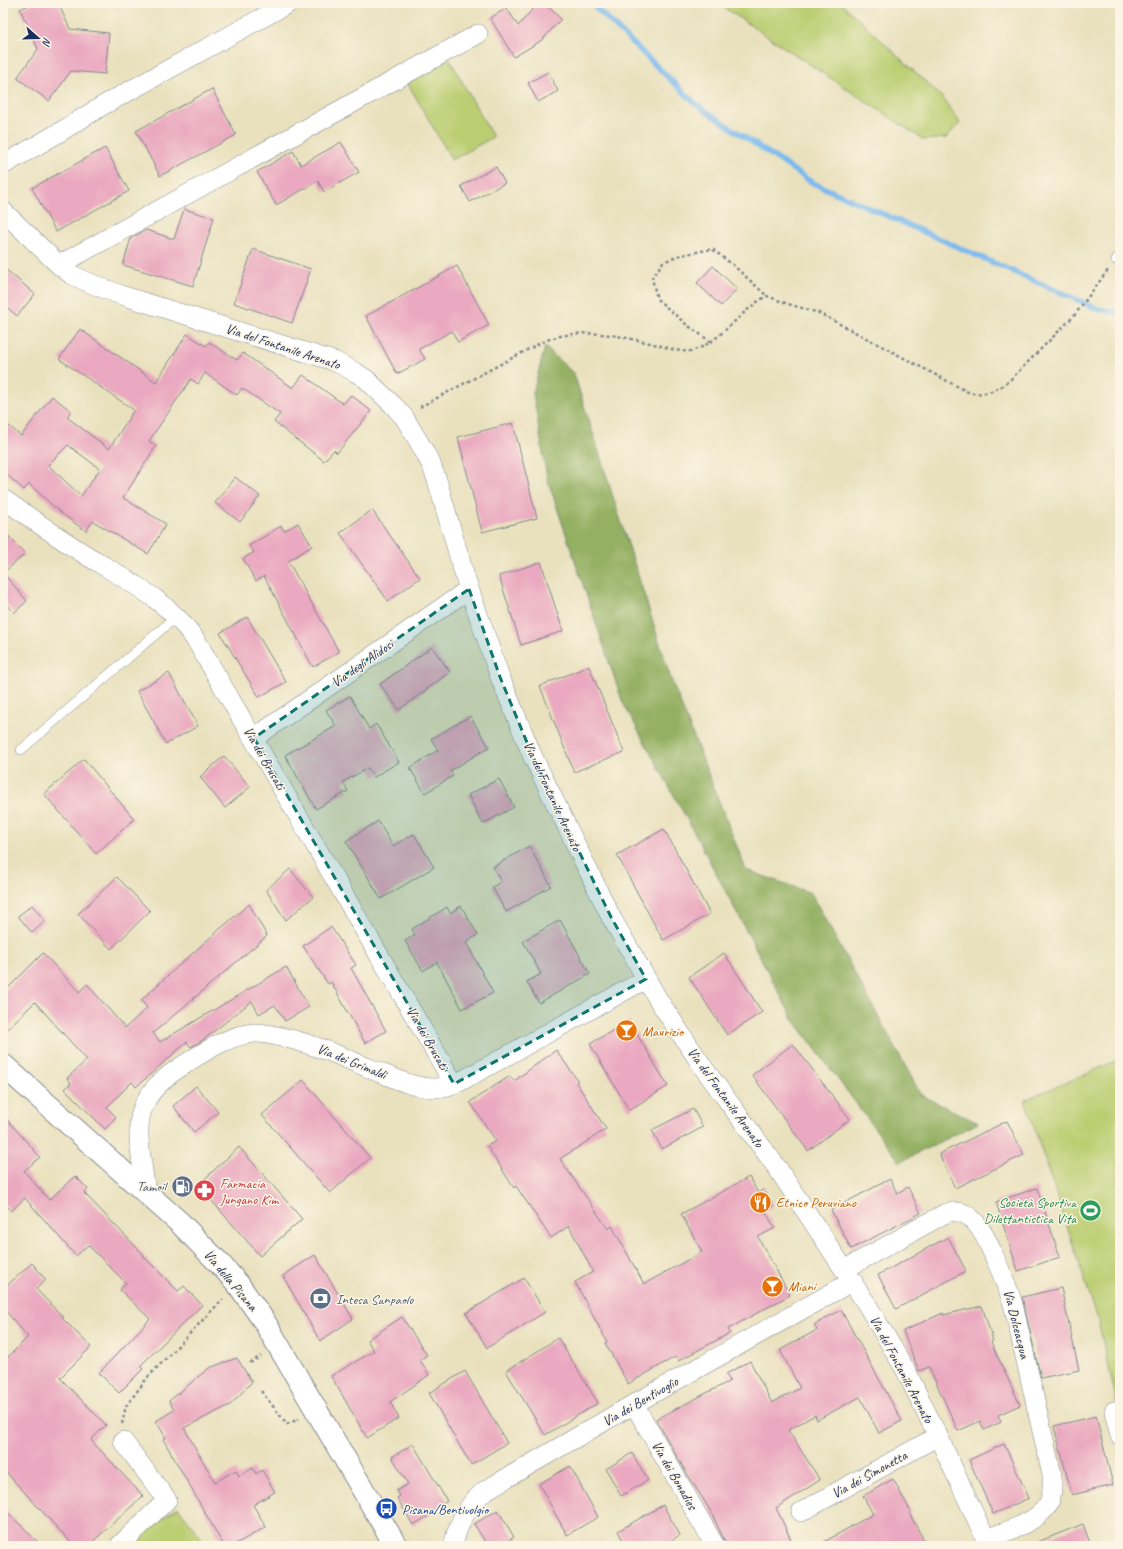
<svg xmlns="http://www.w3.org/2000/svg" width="1123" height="1549" font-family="Caveat,sans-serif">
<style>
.green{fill:#bbce72;stroke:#6b7e68}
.forest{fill:#94b164;stroke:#587061}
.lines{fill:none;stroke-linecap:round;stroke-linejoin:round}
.stream{stroke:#7ab9ee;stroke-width:5.5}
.building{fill:#eaa9c0;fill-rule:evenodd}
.service-casing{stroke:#82888e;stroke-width:10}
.minor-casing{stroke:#82888e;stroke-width:20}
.secondary-casing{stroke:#82888e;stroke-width:24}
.path{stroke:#82888e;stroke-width:2.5;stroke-dasharray:3 3;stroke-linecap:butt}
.service{stroke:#fff;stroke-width:9}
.minor{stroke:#fff;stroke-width:19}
.secondary{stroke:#fff;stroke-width:22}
.marked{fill:#0f766e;fill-opacity:0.2;stroke:#0f766e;stroke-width:3;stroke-dasharray:8 5;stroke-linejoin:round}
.labels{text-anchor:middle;stroke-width:3;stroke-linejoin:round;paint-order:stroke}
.street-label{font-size:14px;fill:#1b2f5e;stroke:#fcf5e5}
.food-label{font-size:14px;fill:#c56008;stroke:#fcf5e5;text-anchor:start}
.health-label{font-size:14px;fill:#be3a42;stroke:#fcf5e5;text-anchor:start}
.service-label{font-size:14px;fill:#4e5e75;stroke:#fcf5e5;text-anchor:end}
.leisure-label{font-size:14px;fill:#27864d;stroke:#fcf5e5;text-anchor:end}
.transit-label{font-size:14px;fill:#164399;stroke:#fcf5e5;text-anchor:start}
</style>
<rect width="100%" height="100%" fill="#fcf5e5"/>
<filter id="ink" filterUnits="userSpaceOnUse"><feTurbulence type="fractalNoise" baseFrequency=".025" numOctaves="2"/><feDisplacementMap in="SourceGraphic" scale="8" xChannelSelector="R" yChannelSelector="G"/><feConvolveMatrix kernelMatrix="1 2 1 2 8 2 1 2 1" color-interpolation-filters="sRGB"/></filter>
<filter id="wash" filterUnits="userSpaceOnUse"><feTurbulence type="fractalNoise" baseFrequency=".012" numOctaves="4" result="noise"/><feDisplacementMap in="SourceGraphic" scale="16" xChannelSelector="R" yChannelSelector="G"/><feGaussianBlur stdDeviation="0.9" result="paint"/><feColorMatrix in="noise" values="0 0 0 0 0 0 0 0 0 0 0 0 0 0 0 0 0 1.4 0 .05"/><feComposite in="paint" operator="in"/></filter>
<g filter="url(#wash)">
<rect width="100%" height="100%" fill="#e9e1be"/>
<path class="green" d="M717,3H841L942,97L960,123L946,138L924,140Z
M449,58L493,137L452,160L407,82Z
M1120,1059V1416L1098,1320L1025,1100Z
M178,1507L207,1546H142L136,1538Z"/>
<path class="forest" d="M545,347L574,374L671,679L746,870L811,893L921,1095L978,1123L900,1162L793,1019L698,839L623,703L547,478L533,393Z"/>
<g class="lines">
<path class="stream" d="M591,3L697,105L813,183L1098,309L1120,313"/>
</g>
<g id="blocks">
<path class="building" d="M33,3H58L70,29L109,33L105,74L71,71L49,101L17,78L38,49L20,9Z
M538,3H544L561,19L542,40L514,57L490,18L507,8L518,26Z
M548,72L558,91L538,102L528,83Z
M212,89L236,135L160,176L136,131Z
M341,142L359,172L324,192L318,181L276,205L257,172L293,151L301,165Z
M105,148L129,191L56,232L32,188Z
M496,167L505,183L470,202L461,186Z
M184,209L214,218L193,286L123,265L131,238L146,230L174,239Z
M253,249L311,269L292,323L234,303Z
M457,266L489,325L458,342L452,331L419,349L425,359L397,374L366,316Z
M713,266L737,289L721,306L697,283Z
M3,267L35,294L17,316L3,304Z
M80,329L156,382L187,334L206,346L209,342L237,360L243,353L293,388L303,375L343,404L351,395L371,411L337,453L334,450L324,461L274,422L280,414L242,388L237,395L205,373L198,384L191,379L149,441L156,446L123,498L166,524L148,554L93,521L86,531L62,514L29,484L24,490L3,471V421L21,436L52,396L71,411L67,417L109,449L134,410L59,359ZM68,445L100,469L81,496L48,465Z
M513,423L537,518L482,532L458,437Z
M235,477L260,496L240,522L215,503Z
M372,510L420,578L388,601L340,533Z
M298,523L312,546L288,561L339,652L313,667L264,576L256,581L243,559L254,552L249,546L281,526L284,531Z
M3,530L25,554L3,573L27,601L14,613L3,601Z
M541,562L563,631L521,645L499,576Z
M247,617L286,682L259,697L220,633Z
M432,647L450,672L399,710L380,684Z
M589,666L624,752L574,772L540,686Z
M169,673L198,726L166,744L137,691Z
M350,696L369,729L376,724L399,762L374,777L368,768L343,782L348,791L316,809L285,755L336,726L326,710Z
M470,716L489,747L450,771L453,776L425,793L410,768L438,750L431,739Z
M224,756L250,787L225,808L200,777Z
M84,759L134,819L96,854L44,794Z
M499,779L514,807L483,824L468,795Z
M378,821L393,846L414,834L434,867L381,899L346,841Z
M664,829L710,914L663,940L617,855Z
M529,846L551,886L506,912L492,887L501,882L493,867Z
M290,869L313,897L286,920L266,890Z
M117,877L150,911L111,949L78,914Z
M249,904L267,936L153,1033L160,1042L286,967L309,1007L285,1021L275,1005L259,1014L252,1001L203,1040L191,1047L187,1042L136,1087L132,1082L107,1107L116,1117L105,1129L65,1089L71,1083L67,1078L87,1060L35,1002L3,1033V993L43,953L79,992L87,984L125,1028L147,1008L141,1000L205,942Z
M32,905L45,921L32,933L18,916Z
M461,906L478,935L466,942L493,993L462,1009L437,962L423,971L405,941L415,935L412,929L447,907L450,913Z
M560,920L590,974L539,1003L527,982L541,974L523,941Z
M331,927L356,965L351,968L386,1031L365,1043L331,982L328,984L303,946Z
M724,953L762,1012L727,1035L689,977Z
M629,1021L668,1086L629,1110L590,1044Z
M793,1044L850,1119L808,1151L752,1075Z
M556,1050L578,1081L576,1082L606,1129L560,1159L608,1229L612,1226L644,1284L702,1252L681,1214L749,1177L758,1193L764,1189L773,1206L765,1211L775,1228L758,1237L790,1295L728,1329L730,1333L678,1361L675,1357L628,1384L605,1343L607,1342L575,1282L593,1272L569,1226L551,1238L516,1186L514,1188L487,1146L496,1141L470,1102L510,1076L514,1081Z
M303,1080L370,1158L330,1193L262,1115Z
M196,1086L218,1112L194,1132L173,1106Z
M693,1109L703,1127L662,1149L652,1130Z
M3,1115L40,1157L24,1171L49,1200L75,1176L88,1189L84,1193L144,1255L143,1256L178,1291L184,1286L202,1305L140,1366L143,1369L119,1393L99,1373L150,1319L120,1290L126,1283L88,1245L76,1256L25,1198L11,1211L3,1201Z
M1007,1121L1024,1155L955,1188L939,1154Z
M239,1147L302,1219L260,1256L198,1185Z
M890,1179L897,1193L908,1187L921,1213L851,1249L831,1210Z
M1037,1188L1060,1257L1018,1271L996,1202Z
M948,1237L966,1271L896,1309L878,1275Z
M315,1255L353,1319L320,1341L283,1276Z
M32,1263L46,1280L36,1289L63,1317L62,1318L91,1347L60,1378L106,1425L91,1440L143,1496L88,1546H74L3,1469V1362L28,1337L3,1308V1289Z
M524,1278L545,1312L487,1348L466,1313Z
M1061,1288L1079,1370L1041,1378L1022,1297Z
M982,1306L993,1341L991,1342L1020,1405L998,1415L1001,1422L984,1430L980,1421L958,1431L929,1367L919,1371L903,1331L943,1313V1315Z
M841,1310L902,1421L879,1433L860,1397L817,1420L815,1415L788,1430L820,1480L776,1508L794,1546H727L710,1510L684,1469L656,1419L730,1381L726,1374L750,1361L772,1403L800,1388L780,1350L817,1330L814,1325Z
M402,1317L427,1355L420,1360L429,1375L390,1402L399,1418L367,1438L331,1376L374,1351L367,1340Z
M558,1338L598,1403L545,1435L506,1371Z
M237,1358L252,1382L230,1405L184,1428L215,1482L236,1470L239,1476L253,1468L256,1474L262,1470L275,1492L253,1505L266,1527L232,1546H224L163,1439L166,1438L156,1421L174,1410L169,1401L209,1368Z
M465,1371L507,1443L471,1465L429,1393Z
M1096,1416L1113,1485L1072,1495L1054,1426Z
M413,1444L447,1501L430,1512L432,1514L413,1525L397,1498L400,1496L396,1491L408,1484L392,1457Z
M1004,1444L1029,1498L993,1514L969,1460Z
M632,1453L648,1480L621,1496L606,1469Z
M570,1466L598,1517L567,1535L539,1484Z
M893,1479L911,1512L909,1513L927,1546H817L873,1514L863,1496Z
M663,1505L680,1535L662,1546H626L618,1531Z
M3,1508L42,1546H3Z
M498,1510L514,1537L499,1546H488L474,1524Z
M1083,1524L1091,1546H1030V1545Z"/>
</g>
</g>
<g filter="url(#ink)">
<use href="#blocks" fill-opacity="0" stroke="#82888e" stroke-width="1"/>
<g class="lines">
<defs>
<path id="service" d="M1116,260L1120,254
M21,750L177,616"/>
<path id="minor" d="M3,165L60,132L102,106L289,3
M3,211L59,265L72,275L92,284L121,295L334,361L355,372L366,379L393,405L404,417L423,449L431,464L437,480L465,577L500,677L533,757L611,917L659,1001L705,1070L778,1169L866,1303L905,1369L938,1436L989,1546
M59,265L478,34
M3,499C28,516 53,534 78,550C120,577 169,599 197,642L454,1084
M254,738L469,589
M146,1193C138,1127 124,1102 188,1062C207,1050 230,1035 254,1033C264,1032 276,1036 286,1038C316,1045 343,1057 371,1069C392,1077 412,1088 435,1088C445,1088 454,1084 463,1080L646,979
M845,1269L946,1213C974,1205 986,1238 995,1258C1002,1274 1008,1288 1013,1304L1052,1475C1052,1483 1053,1492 1050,1500C1042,1522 1006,1531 986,1539
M634,1404L715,1546
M1114,1411L1120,1436
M801,1512L938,1436
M119,1546L167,1500L123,1441
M453,1546C458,1523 467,1504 486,1490L634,1404L853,1281"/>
<path id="secondary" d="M3,1065L180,1223L220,1264L238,1284L264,1321L396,1546"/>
</defs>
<use href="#service" class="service-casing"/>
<use href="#minor" class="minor-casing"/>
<use href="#secondary" class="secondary-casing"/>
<path class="path" d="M711,342L687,325L657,299L652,278L663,262L681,255L712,249L733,265L767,296
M420,407L544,341C584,326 619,336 658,345C669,348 683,354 694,350C719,343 742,309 767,296L788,304L819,313L968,392C985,396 995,391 1009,381L1074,316L1108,270
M250,1363L261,1356
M261,1391L287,1424L299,1419
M122,1424L126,1406L148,1377L223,1299"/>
<use href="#service" class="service"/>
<use href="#minor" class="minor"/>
<use href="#secondary" class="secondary"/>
</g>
</g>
<path class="marked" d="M469,589L500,677L533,757L611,917L646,979L454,1084L254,738Z"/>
<defs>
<symbol id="bar-disc" viewBox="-11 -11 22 22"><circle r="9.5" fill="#e8710a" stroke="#fcf5e5"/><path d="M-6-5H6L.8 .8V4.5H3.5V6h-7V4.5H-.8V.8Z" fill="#fff"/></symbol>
<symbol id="fuel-disc" viewBox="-11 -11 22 22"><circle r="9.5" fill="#5c6f8a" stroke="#fcf5e5"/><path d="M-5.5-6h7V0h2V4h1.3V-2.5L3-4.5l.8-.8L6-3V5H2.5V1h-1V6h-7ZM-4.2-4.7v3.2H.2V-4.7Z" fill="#fff"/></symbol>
<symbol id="pharmacy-disc" viewBox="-11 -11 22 22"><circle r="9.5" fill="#e0444e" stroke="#fcf5e5"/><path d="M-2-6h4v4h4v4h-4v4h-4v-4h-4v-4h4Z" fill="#fff"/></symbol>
<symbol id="restaurant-disc" viewBox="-11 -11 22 22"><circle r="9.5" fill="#e8710a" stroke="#fcf5e5"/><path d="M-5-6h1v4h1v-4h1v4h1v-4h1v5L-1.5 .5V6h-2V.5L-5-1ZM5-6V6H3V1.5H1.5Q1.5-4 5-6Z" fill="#fff"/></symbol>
<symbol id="stadium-disc" viewBox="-11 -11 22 22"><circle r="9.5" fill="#2e9e5b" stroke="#fcf5e5"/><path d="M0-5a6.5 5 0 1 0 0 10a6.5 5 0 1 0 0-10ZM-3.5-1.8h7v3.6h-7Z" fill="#fff"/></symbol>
<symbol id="bank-disc" viewBox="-11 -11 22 22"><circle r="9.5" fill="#5c6f8a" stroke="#fcf5e5"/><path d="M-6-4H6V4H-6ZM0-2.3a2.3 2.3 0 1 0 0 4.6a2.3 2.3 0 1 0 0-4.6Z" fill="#fff"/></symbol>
<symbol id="bus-disc" viewBox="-11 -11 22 22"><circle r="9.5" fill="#1a4fb4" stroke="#fcf5e5"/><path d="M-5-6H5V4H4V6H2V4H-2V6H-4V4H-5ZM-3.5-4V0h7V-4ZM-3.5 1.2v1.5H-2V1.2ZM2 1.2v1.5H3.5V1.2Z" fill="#fff"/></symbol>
</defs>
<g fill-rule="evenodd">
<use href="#bar-disc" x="614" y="1018" width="25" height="25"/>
<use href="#fuel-disc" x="170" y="1174" width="25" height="25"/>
<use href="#pharmacy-disc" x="192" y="1178" width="25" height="25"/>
<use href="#restaurant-disc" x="748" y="1190" width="25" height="25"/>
<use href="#stadium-disc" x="1078" y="1198" width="25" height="25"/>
<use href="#bar-disc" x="760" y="1274" width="25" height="25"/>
<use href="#bank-disc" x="308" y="1286" width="25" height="25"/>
<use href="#bus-disc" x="374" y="1496" width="25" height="25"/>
</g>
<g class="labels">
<g class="street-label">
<text transform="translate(283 346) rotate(18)" y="5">Via del Fontanile Arenato</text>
<text transform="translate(362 663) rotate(-35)" y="5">Via degli Alidosi</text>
<text transform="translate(265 758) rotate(60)" y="5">Via dei Brusati</text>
<text transform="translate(553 796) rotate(65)" y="5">Via del Fontanile Arenato</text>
<text transform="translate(428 1038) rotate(60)" y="5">Via dei Brusati</text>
<text transform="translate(352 1061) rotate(22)" y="5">Via dei Grimaldi</text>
<text transform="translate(726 1097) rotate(54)" y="5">Via del Fontanile Arenato</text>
<text transform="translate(231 1280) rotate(50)" y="5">Via della Pisana</text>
<text transform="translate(1017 1324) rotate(76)" y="5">Via Dolceacqua</text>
<text transform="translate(902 1369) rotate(62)" y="5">Via del Fontanile Arenato</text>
<text transform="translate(640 1401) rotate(-30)" y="5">Via dei Bentivoglio</text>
<text transform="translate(869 1474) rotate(-29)" y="5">Via dei Simonetta</text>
<text transform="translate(675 1475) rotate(60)" y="5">Via dei Bonadies</text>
</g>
<g class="food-label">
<text x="642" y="1036">Maurizio</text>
<text x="776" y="1207">Etnico Peruviano</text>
<text x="788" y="1291">Miani</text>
</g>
<g class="health-label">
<text x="220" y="1188">Farmacia<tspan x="220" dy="16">Jungano Kim</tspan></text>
</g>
<g class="service-label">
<text x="166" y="1191">Tamoil</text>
<text x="336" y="1304" text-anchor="start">Intesa Sanpaolo</text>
</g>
<g class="leisure-label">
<text x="1076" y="1207">Società Sportiva<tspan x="1076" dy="16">Dilettantistica Vita</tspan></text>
</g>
<g class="transit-label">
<text x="402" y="1514">Pisana/Bentivolgio</text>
</g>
</g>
<rect width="1123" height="1549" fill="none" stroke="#fcf5e5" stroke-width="16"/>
<g transform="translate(38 38) rotate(110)" stroke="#fcf5e5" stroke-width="3" paint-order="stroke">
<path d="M0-3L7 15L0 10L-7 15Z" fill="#1b2f5e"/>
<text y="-6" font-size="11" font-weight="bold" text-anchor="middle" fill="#1b2f5e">N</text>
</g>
</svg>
